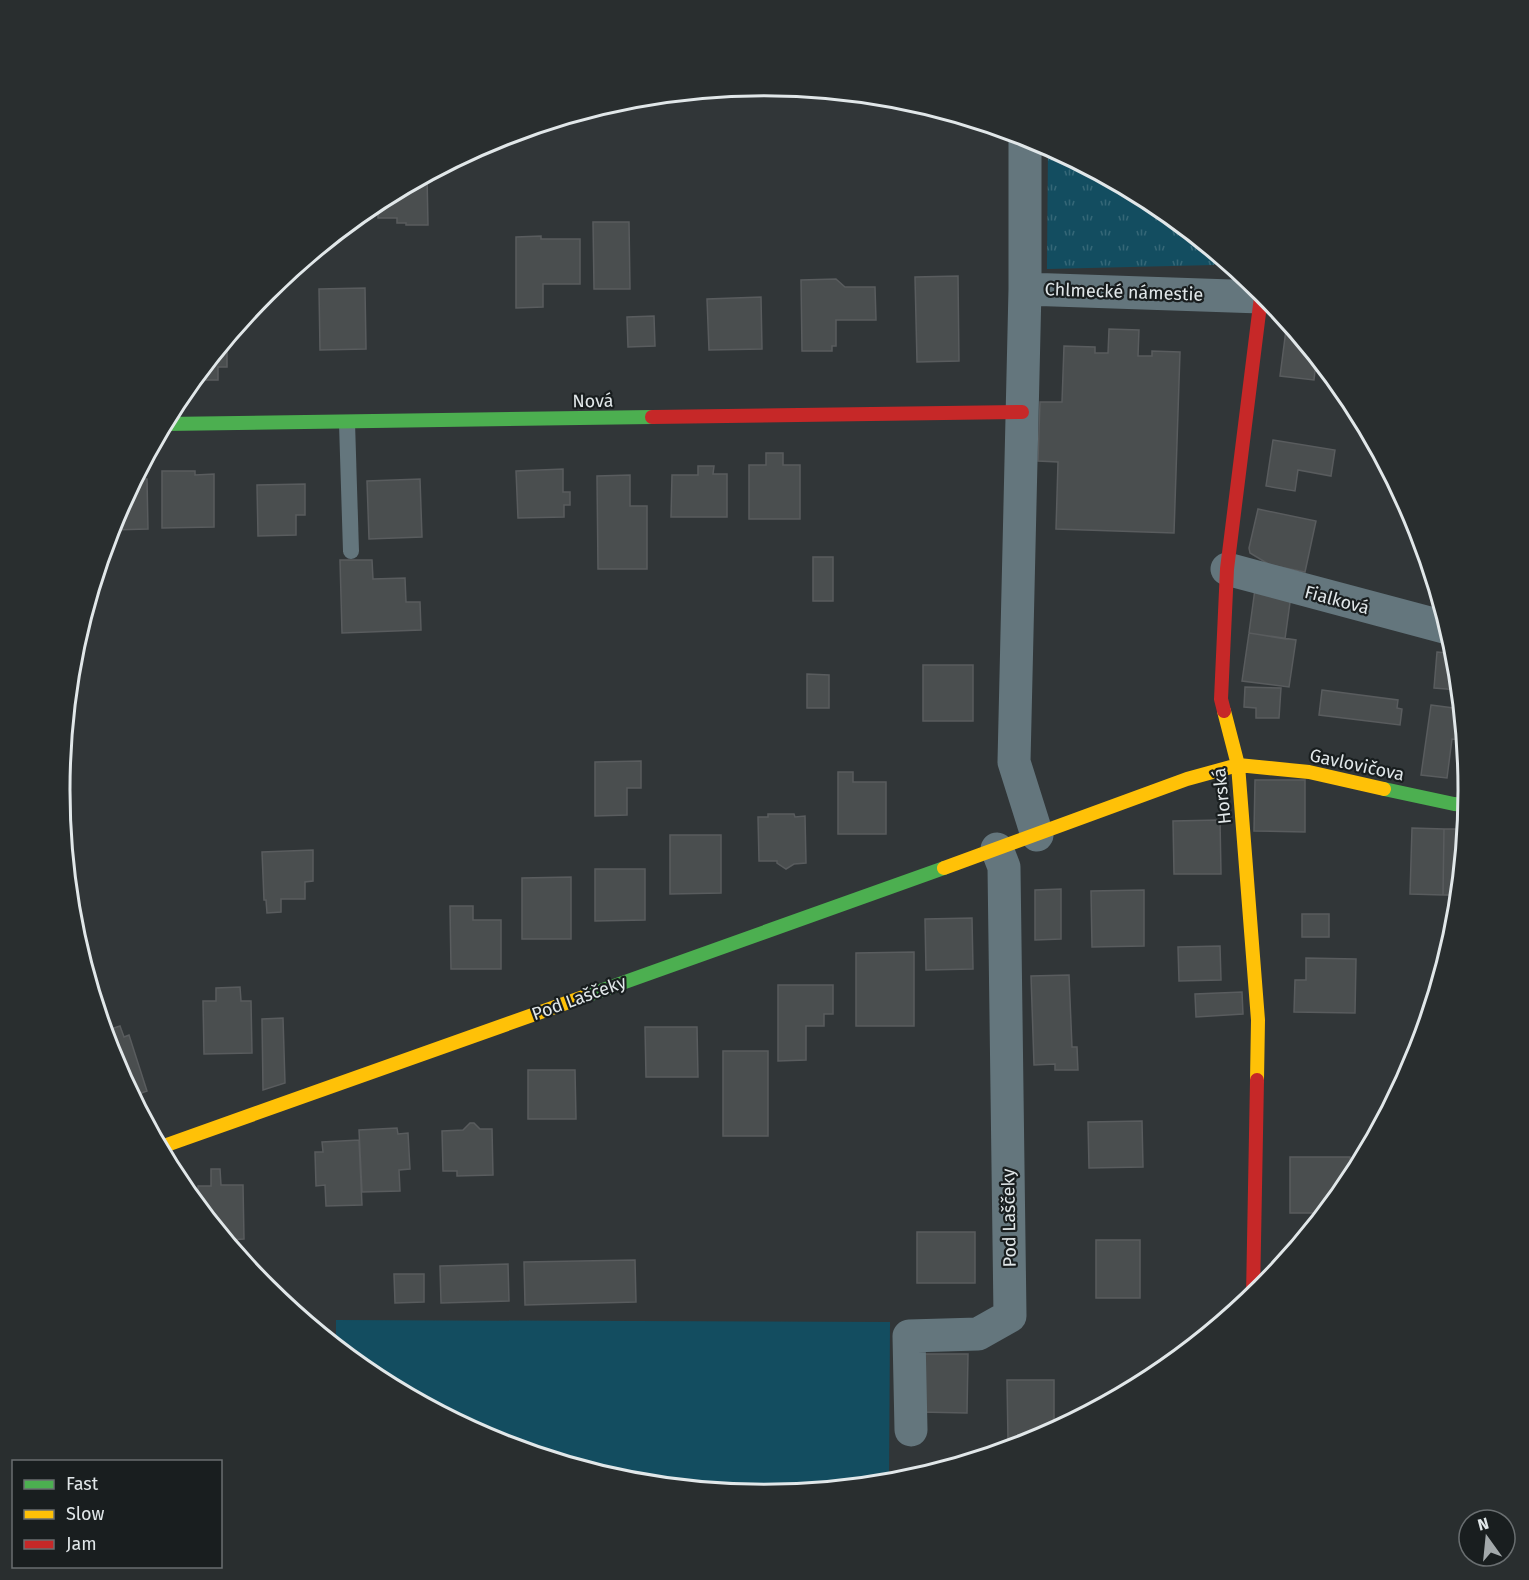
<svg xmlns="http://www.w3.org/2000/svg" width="1529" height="1580" font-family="'Fira Sans',sans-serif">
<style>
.park{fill:url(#park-tufts)}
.garden{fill:#134d60}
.building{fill:#4a4e4f;stroke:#595c5e;stroke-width:1.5}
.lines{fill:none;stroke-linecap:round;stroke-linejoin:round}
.lane{stroke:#64767d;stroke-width:16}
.street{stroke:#64767d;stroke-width:33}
.fast{stroke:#4caf50;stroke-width:14}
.slow{stroke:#ffc107;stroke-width:14}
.jam{stroke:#c62828;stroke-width:14}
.labels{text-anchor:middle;stroke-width:4.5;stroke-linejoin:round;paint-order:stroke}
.street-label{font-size:18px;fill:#e1e7e9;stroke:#191e1f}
.rim{fill:none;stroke:#e1e7e9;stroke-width:3}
</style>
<defs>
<pattern id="park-tufts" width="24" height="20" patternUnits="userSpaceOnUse" patternTransform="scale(1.5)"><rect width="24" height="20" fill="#134d60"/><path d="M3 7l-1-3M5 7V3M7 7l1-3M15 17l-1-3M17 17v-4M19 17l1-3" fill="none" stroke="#356777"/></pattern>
</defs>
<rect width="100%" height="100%" fill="#313638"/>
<path class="park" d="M1048,146L1156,204L1221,258L1214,265L1047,269Z"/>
<path class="garden" d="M336,1320L890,1322L889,1482L764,1494L627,1481L495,1441L373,1376L336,1345Z"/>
<path class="building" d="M427,175L428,225H406V223H397V218H378V202Z
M593,222H629L630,289H594Z
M541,236V239H580V284H543V307L516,308V237Z
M303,262V270H293Z
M958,276L959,361L917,362L915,277Z
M836,279L845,287H875L876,320H836V346H832V351H802L801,280Z
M365,288L366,349L320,350L319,289Z
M761,297L762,349L709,350L707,299Z
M654,316L655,346L628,347L627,317Z
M1287,322L1329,373L1315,371L1314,380L1280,376Z
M1109,329L1139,330L1138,356H1152V351L1180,352L1174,533L1056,529L1058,462L1038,461L1040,402H1062L1064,346L1095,347V353H1108Z
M227,340V367H218V380H194Z
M1273,440L1335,450L1331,476L1298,470L1295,491L1266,486Z
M766,453H783V465H800V519H749V465H766Z
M698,466H714L713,474H727V517H671L672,475H698Z
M563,469V492H570V505H564V517L518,518L516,471Z
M162,471H195V475L214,474V527L162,528Z
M630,475V506H647V569H598L597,476Z
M136,479H147L148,529L111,530L114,520Z
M420,479L422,537L369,539L367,481Z
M305,484V515H296V535L258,536L257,485Z
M1258,509L1316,521L1305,572L1270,565L1250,553L1249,548Z
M813,557H833V601H813Z
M340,560H372L373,579L405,578L406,602H420L421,630L342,633Z
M1255,589L1291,595L1285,639L1249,633Z
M1249,633L1296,640L1289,687L1242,681Z
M1437,652L1456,654L1459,690L1434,688Z
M923,665H973V721H923Z
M807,674L829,675V708H807Z
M1245,687L1281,688L1279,718H1256V708L1244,707Z
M1322,690L1398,700L1397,708L1402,709L1400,725L1319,715Z
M1431,705L1461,709L1464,740L1452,739L1447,778L1421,775Z
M641,761V788H627V815L595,816V762Z
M838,772H853V782H886V834H838Z
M1255,780H1305V832L1254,831Z
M768,814H794L795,817L805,816L806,863L794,864L786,869L777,863V861H759L758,817H768Z
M1220,820L1221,874H1174L1173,821Z
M1412,828L1444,829L1443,895L1410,894Z
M1444,829H1465L1459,895H1443Z
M670,835H721V893L670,894Z
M313,850V881L305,882V899H281V912L267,913L266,900H264L262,852Z
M595,869H645V920L595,921Z
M571,877V939H522V878Z
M1061,889V939L1035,940V890Z
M1144,890V946L1092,947L1091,891Z
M450,906H473V920H501V969H451Z
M1302,914H1329V937H1302Z
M972,918L973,969L926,970L925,919Z
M1220,946L1221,980L1179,981L1178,947Z
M914,952V1026H856V953Z
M1306,958L1356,959L1355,1013L1294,1012L1295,980H1306Z
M1069,975L1072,1047H1077L1078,1070H1055V1064L1034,1065L1031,976Z
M778,985H833V1014H824V1026H806V1060L778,1061Z
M240,987L241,1001H251L252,1053L204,1054L203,1001H216V988Z
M1242,992L1243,1014L1196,1017L1195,994Z
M283,1018L285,1083L263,1090L262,1019Z
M120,1026L124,1037L129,1035L147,1091L133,1096L114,1059L105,1031Z
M645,1027H697L698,1077H646Z
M723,1051H768V1136H723Z
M528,1070H575L576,1119H528Z
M1142,1121L1143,1167L1089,1168L1088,1122Z
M470,1123H474L480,1129H492L493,1175L457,1176V1171H443L442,1131L463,1130Z
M397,1128L398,1134L408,1133L410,1169L399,1170L400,1191L362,1192L359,1130Z
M359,1140L362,1205L326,1206L325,1185L316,1186L315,1152H323L322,1142Z
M1290,1157H1350V1181L1324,1213H1290Z
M211,1169H220L221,1185H243L244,1239L227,1240L199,1206L198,1186H211Z
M917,1232H975V1283H917Z
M1096,1240H1140V1298H1096Z
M635,1260L636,1302L525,1305L524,1262Z
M508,1264L509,1301L441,1303L440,1266Z
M394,1274H424V1302L395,1303Z
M920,1354H968L967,1413L920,1412Z
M1007,1380H1054V1430L1035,1440H1008Z
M1092,1403H1104L1092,1410Z"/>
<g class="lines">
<path class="lane" d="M347,423L351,551"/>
<path class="street" d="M1025,137V289L1261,297L1262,291
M1025,289L1014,762L1037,835
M1227,569L1448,628
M911,1430L909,1336L978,1334L1010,1316L1004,867L997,849"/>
<path class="fast" d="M165,424L652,417
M1384,789L1454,804L1468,805
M583,997L944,868"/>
<path class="slow" d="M1224,711L1238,765L1258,1020L1257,1080
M944,868L1187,779L1238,765L1309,772L1384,789
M161,1147L583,997"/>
<path class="jam" d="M652,417L1022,412
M1224,711L1221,699L1227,569L1261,297
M1253,1296L1257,1080"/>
</g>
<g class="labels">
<g class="street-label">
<text transform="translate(1124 292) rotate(2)" y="6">Chlmecké námestie</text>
<text transform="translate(593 401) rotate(-1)" y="6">Nová</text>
<text transform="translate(1337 600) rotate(15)" y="6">Fialková</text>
<text transform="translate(1357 765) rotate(12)" y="6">Gavlovičova</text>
<text transform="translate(1222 796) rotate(-96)" y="6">Horská</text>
<text transform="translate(579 998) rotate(-20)" y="6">Pod Laščeky</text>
<text transform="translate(1009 1218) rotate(-91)" y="6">Pod Laščeky</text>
</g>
</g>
<path d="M0 0H1529V1580H0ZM70 790a694 694 0 1 1 1388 0a694 694 0 1 1-1388 0Z" fill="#292e2f" fill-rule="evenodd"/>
<path class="rim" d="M70 790a694 694 0 1 1 1388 0a694 694 0 1 1-1388 0Z"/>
<rect x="12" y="1460" width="210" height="108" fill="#191e1f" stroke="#696e70" stroke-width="1.5"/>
<rect x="24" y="1480" width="30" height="9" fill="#4caf50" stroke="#696e70" stroke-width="1.5"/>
<text x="66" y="1490" font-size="18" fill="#e1e7e9">Fast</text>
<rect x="24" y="1510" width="30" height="9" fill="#ffc107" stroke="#696e70" stroke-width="1.5"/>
<text x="66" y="1520" font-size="18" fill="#e1e7e9">Slow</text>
<rect x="24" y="1540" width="30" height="9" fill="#c62828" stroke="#696e70" stroke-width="1.5"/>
<text x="66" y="1550" font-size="18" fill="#e1e7e9">Jam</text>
<g transform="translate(1487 1538) rotate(345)"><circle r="28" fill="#191e1f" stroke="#696e70" stroke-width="1.5"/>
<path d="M0-4.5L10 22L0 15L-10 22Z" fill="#a3a9ab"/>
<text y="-9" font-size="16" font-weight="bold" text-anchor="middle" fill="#e1e7e9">N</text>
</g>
</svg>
